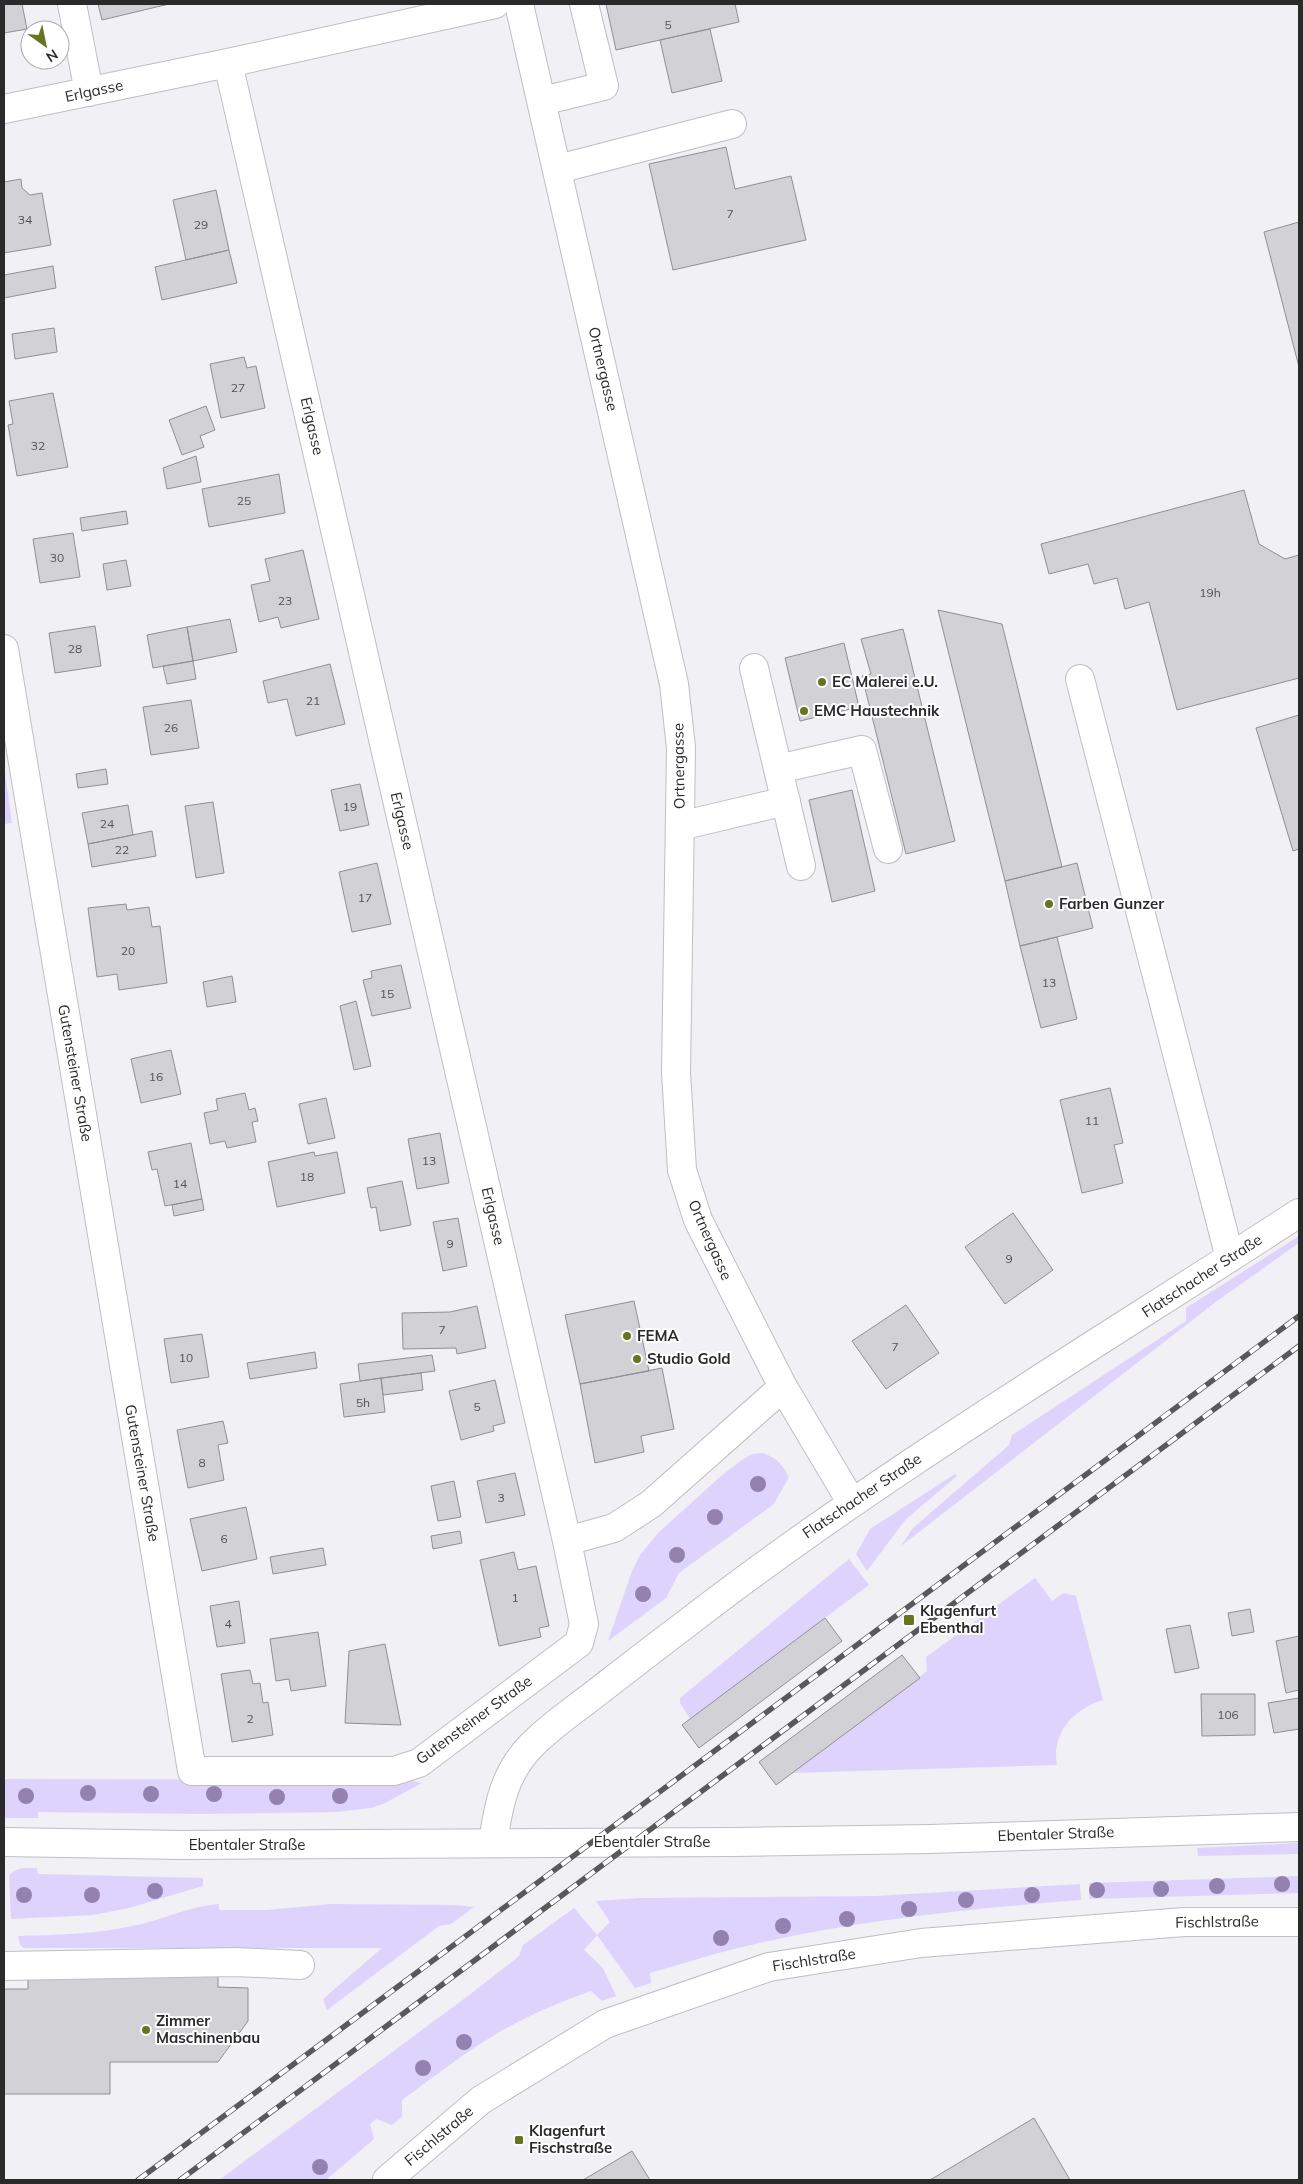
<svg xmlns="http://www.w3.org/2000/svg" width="1303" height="2184" font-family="Mulish,sans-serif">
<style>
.green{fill:#ded3fd}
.building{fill:#d2d1d5;stroke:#908f93}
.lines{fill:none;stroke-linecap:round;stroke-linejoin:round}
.minor-casing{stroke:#bfbec3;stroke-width:30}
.major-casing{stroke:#bfbec3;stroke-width:30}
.minor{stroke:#fff;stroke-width:28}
.major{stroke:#fff;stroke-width:28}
.rail-casing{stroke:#59595a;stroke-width:5.5}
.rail{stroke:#fff;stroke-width:4;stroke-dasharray:11;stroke-linecap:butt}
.tree{fill:#9381b0}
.poi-dot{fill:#687420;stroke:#fff;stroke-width:2}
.labels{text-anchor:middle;stroke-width:4;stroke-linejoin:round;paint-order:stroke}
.number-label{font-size:12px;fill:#545456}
.street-label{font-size:15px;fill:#2a2a2b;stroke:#fff}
.poi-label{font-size:15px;font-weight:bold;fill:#2a2a2b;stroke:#fff;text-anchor:start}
</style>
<rect width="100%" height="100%" fill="#f1f0f5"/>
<path class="green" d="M4,765L12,823L4,824Z
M1299,1236V1243L1217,1301L901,1546L913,1528L1009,1445L1012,1435L1186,1321V1308Z
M763,1453C777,1458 782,1464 789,1477L774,1504L679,1573L666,1598L608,1641L632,1571L640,1555L658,1533L721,1476L742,1460L752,1454Z
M955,1474L957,1476L906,1519L867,1571L856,1554L870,1529Z
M849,1559L869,1585L690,1719L680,1703V1698Z
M1035,1578L1052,1601L1064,1593L1076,1596L1103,1700C1073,1709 1051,1734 1057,1765L792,1773L927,1671L926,1657Z
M4,1779L408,1780L422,1783L383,1804L371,1808L337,1812L201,1814L38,1812V1818H4Z
M1299,1843V1854L1198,1856L1197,1848Z
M22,1868H37L38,1874L203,1878V1886L129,1908L93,1915L11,1919L9,1875L14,1871Z
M1299,1876V1893L1089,1899V1883Z
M1080,1884L1081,1900C965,1909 847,1921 734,1949C706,1956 678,1965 650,1973L651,1983L635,1988L597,1935L584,1950L603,1968L616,1996L602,2001L591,1991C568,1999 545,2008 524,2019C480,2040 441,2072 402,2100V2117L392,2125L376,2119L370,2124L374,2139L326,2180H219L468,1996L519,1956L523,1945L574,1908L597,1935L610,1922L596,1901L640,1898L875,1896Z
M219,1904V1910H267L331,1904L456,1905L474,1907L451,1924L439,1926L327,2010L323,1999L382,1948H24L20,1945L18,1936C57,1935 98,1934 137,1925C165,1919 190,1906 219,1904Z"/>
<path class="building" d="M4,4H22L27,29L4,33Z
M98,4H169L102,20Z
M606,4H735L739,22L616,50Z
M710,29L722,81L672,93L660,40Z
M726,147L735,189L791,176L806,240L673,270L649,164Z
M21,179L22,188L30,195L42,193L51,245L4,253V182Z
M216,190L229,250L186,260L173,200Z
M1299,222V367L1264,232Z
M229,250L237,283L162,300L155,267Z
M53,266L56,288L4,298V275Z
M54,328L57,352L15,359L12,334Z
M244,357L247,368L256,366L265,408L221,418L210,364Z
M53,393L68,467L17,476L8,425L13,424L9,401Z
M206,406L215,430L200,436L204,447L182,455L169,420Z
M196,456L201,482L167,489L163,468Z
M279,474L285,513L209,527L202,489Z
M1244,490L1259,544L1285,559L1299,555V678L1177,710L1149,602L1125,609L1117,578L1094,584L1088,564L1049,574L1041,544Z
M126,511L128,524L82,531L80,518Z
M73,533L80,577L40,583L33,539Z
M303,550L319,619L281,628L278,617L259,622L251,585L270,581L265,559Z
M126,560L131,586L107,590L103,564Z
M938,610L1002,624L1062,867L1005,881Z
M230,619L237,652L193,661L187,627Z
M95,626L101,666L55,673L49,633Z
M187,627L193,661L153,668L147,635Z
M903,629L955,841L906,854L862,676L871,674L861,639Z
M844,643L859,707L800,721L785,658Z
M193,661L196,679L167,684L163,666Z
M330,664L345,724L296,736L287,699L268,703L263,681Z
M191,700L199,748L151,755L143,707Z
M1299,715V849L1293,851L1256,728Z
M106,769L108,784L78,788L76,774Z
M360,784L369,825L340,831L331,790Z
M852,790L875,891L832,902L809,800Z
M213,802L224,873L196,878L185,806Z
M128,805L133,835L88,844L82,813Z
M152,831L156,856L92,867L88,844Z
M377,863L391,924L352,932L339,872Z
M1077,863L1093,928L1020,946L1005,881Z
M126,904L127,910L149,907L152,927L160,926L167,983L119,990L117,974L97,977L88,908Z
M1057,937L1077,1019L1041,1028L1020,946Z
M401,965L411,1008L372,1016L363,980L372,978L371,971Z
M232,976L236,1002L207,1007L203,982Z
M356,1001L371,1066L354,1070L340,1006Z
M171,1050L181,1094L141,1103L131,1059Z
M1110,1088L1123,1143L1114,1145L1123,1183L1082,1193L1060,1100Z
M245,1093L249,1110L255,1108L258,1121L252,1122L256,1142L227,1148L225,1141L210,1144L204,1113L218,1110L216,1099Z
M326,1098L335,1138L308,1144L299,1104Z
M440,1133L449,1183L417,1189L408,1139Z
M191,1143L202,1199L165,1206L157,1169L152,1170L148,1152Z
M314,1152L315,1156L337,1152L345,1193L277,1207L268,1162Z
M402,1181L411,1225L380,1231L376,1207L371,1208L367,1188Z
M202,1199L204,1210L174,1216L172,1205Z
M1013,1213L1053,1270L1005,1304L965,1247Z
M458,1218L467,1266L443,1271L433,1222Z
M634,1301L649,1371L580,1384L565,1315Z
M906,1305L939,1353L886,1389L852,1341Z
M477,1306L486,1348L457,1354L456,1348L403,1349L402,1313L450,1312Z
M202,1334L209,1377L171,1383L164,1339Z
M315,1352L317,1368L250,1379L247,1363Z
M432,1355L435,1371L360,1381L358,1364Z
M662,1368L674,1429L641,1436L644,1452L595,1463L580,1384Z
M421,1373L423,1390L383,1395L381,1378Z
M381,1378L385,1412L344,1417L340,1384Z
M495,1380L505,1423L493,1426L494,1431L461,1440L449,1391Z
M223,1421L228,1443L218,1445L224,1480L188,1488L177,1430Z
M515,1473L525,1515L486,1523L477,1481Z
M454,1481L461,1517L438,1521L431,1486Z
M246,1507L257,1559L202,1571L190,1519Z
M460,1531L462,1543L433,1549L431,1536Z
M323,1548L326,1565L273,1574L270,1557Z
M514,1552L518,1570L536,1566L549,1626L539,1628L541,1637L499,1646L480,1560Z
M239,1601L245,1643L217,1647L210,1606Z
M1250,1609L1254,1632L1232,1636L1228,1613Z
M825,1618L842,1641L699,1748L682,1725Z
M1190,1625L1199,1668L1175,1673L1166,1629Z
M318,1632L326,1686L291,1691L289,1679L276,1681L270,1639Z
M1299,1636V1690L1286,1693L1276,1641Z
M385,1644L401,1725L345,1723L349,1651Z
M902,1655L920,1678L776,1785L759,1762Z
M250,1670L253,1684L260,1683L263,1703L268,1702L273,1735L232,1742L221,1674Z
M1201,1694H1255V1735L1202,1736Z
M1299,1698V1729L1274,1733L1268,1703Z
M218,1968V1987L248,1988V2021L218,2062H110V2094H4V1989H28V1969Z
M1034,2118L1070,2180H930Z
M632,2151L650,2180H583Z"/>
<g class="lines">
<defs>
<path id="minor" d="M72,4L89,92
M519,4L674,684L681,748L676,1073L682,1170L698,1220L783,1387L852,1503
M228,63L495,4
M542,101L604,86L584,4
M4,109L228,63L567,1541L614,1528L651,1504L783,1387
M558,169L732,124
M4,649L192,1771H394L419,1763L579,1643L584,1624L567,1541
M754,668L801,866
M1080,679L1230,1258
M778,769L862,750L888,849
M680,826L786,801
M493,1843C498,1807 504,1774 530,1747C548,1728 570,1713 591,1697C622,1673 654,1648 686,1624C881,1473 1093,1347 1299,1213
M4,1966L236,1962L300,1965
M387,2180L481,2100L605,2024L769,1967L921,1943L1184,1922H1299"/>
<path id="major" d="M4,1842L183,1845L734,1842L930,1839L1299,1827"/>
</defs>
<use href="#minor" class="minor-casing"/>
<use href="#major" class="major-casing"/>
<use href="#minor" class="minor"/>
<use href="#major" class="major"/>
<defs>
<path id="rail" d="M138,2180L1299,1316
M180,2180L1299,1346"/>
</defs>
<use href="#rail" class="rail-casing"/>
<use href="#rail" class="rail"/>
</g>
<g class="tree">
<circle cx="758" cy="1484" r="8"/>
<circle cx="715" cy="1517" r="8"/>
<circle cx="677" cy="1555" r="8"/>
<circle cx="643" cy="1594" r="8"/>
<circle cx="88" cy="1793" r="8"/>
<circle cx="151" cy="1794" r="8"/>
<circle cx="214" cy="1794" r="8"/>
<circle cx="26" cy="1796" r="8"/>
<circle cx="340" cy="1796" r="8"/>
<circle cx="277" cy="1797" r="8"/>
<circle cx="1282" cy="1884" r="8"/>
<circle cx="1217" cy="1886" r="8"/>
<circle cx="1161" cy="1889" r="8"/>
<circle cx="1097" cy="1890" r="8"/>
<circle cx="155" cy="1891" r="8"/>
<circle cx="24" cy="1895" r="8"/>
<circle cx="92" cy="1895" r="8"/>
<circle cx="1032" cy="1895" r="8"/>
<circle cx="966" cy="1900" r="8"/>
<circle cx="909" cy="1909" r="8"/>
<circle cx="847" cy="1919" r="8"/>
<circle cx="783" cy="1926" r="8"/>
<circle cx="721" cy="1938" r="8"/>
<circle cx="464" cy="2042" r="8"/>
<circle cx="423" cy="2068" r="8"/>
<circle cx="320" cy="2167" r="8"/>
</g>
<g class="poi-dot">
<circle cx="822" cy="682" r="5"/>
<circle cx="804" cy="711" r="5"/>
<circle cx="1049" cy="904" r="5"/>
<circle cx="627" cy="1336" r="5"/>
<circle cx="637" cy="1359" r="5"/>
<rect x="903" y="1614" width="12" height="12" rx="2.5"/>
<circle cx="146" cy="2030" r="5"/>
<rect x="514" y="2135" width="10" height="10" rx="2.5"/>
</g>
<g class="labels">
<g class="number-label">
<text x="668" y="29">5</text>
<text x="730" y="218">7</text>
<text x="25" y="224">34</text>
<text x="201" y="229">29</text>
<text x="238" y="392">27</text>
<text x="38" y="450">32</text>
<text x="244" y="505">25</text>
<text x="57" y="562">30</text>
<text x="1210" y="597">19h</text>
<text x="285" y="605">23</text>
<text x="75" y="653">28</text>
<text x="313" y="705">21</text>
<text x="171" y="732">26</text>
<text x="350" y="811">19</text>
<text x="107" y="828">24</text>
<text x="122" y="854">22</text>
<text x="365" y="902">17</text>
<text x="128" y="955">20</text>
<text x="1049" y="987">13</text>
<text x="387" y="998">15</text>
<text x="156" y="1081">16</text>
<text x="1092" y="1125">11</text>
<text x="429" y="1165">13</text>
<text x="307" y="1181">18</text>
<text x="180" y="1188">14</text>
<text x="450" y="1248">9</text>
<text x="1009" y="1263">9</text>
<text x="442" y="1334">7</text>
<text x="895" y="1351">7</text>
<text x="186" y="1362">10</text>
<text x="363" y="1407">5h</text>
<text x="477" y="1411">5</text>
<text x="202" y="1467">8</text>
<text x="501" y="1502">3</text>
<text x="224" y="1543">6</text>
<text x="515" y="1602">1</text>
<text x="228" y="1628">4</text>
<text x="1228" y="1719">106</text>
<text x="250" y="1723">2</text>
</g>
<g class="street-label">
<text transform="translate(94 91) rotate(-12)" y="5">Erlgasse</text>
<text transform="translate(603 369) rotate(77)" y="5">Ortnergasse</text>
<text transform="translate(312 426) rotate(77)" y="5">Erlgasse</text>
<text transform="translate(679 766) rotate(-91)" y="5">Ortnergasse</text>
<text transform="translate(402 821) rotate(77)" y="5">Erlgasse</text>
<text transform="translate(75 1073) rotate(80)" y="5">Gutensteiner Straße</text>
<text transform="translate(493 1216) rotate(77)" y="5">Erlgasse</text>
<text transform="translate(710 1240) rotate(66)" y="5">Ortnergasse</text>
<text transform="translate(1202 1276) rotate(-33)" y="5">Flatschacher Straße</text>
<text transform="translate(142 1473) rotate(80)" y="5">Gutensteiner Straße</text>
<text transform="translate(862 1496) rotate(-34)" y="5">Flatschacher Straße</text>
<text transform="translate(474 1720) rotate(-36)" y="5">Gutensteiner Straße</text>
<text transform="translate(1056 1834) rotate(-2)" y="5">Ebentaler Straße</text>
<text x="652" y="1847">Ebentaler Straße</text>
<text x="247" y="1850">Ebentaler Straße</text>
<text transform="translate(1217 1922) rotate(-1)" y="5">Fischlstraße</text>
<text transform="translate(814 1960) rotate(-9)" y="5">Fischlstraße</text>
<text transform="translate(439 2136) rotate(-40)" y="5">Fischlstraße</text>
</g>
<g class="poi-label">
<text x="832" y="687">EC Malerei e.U.</text>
<text x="814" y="716">EMC Haustechnik</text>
<text x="1059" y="909">Farben Gunzer</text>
<text x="637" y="1341">FEMA</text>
<text x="647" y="1364">Studio Gold</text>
<text x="920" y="1616">Klagenfurt<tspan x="920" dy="17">Ebenthal</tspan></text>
<text x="156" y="2026">Zimmer<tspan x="156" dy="17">Maschinenbau</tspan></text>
<text x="529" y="2136">Klagenfurt<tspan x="529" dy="17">Fischstraße</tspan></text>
</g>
</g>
<rect width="1303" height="2184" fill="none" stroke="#2a2a2b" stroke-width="10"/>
<g transform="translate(45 45) rotate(147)"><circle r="24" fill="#ffffff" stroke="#aaaaaa"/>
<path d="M0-4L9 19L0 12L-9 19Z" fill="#687420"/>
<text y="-8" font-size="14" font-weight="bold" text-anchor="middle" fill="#2a2a2b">N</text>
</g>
</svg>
